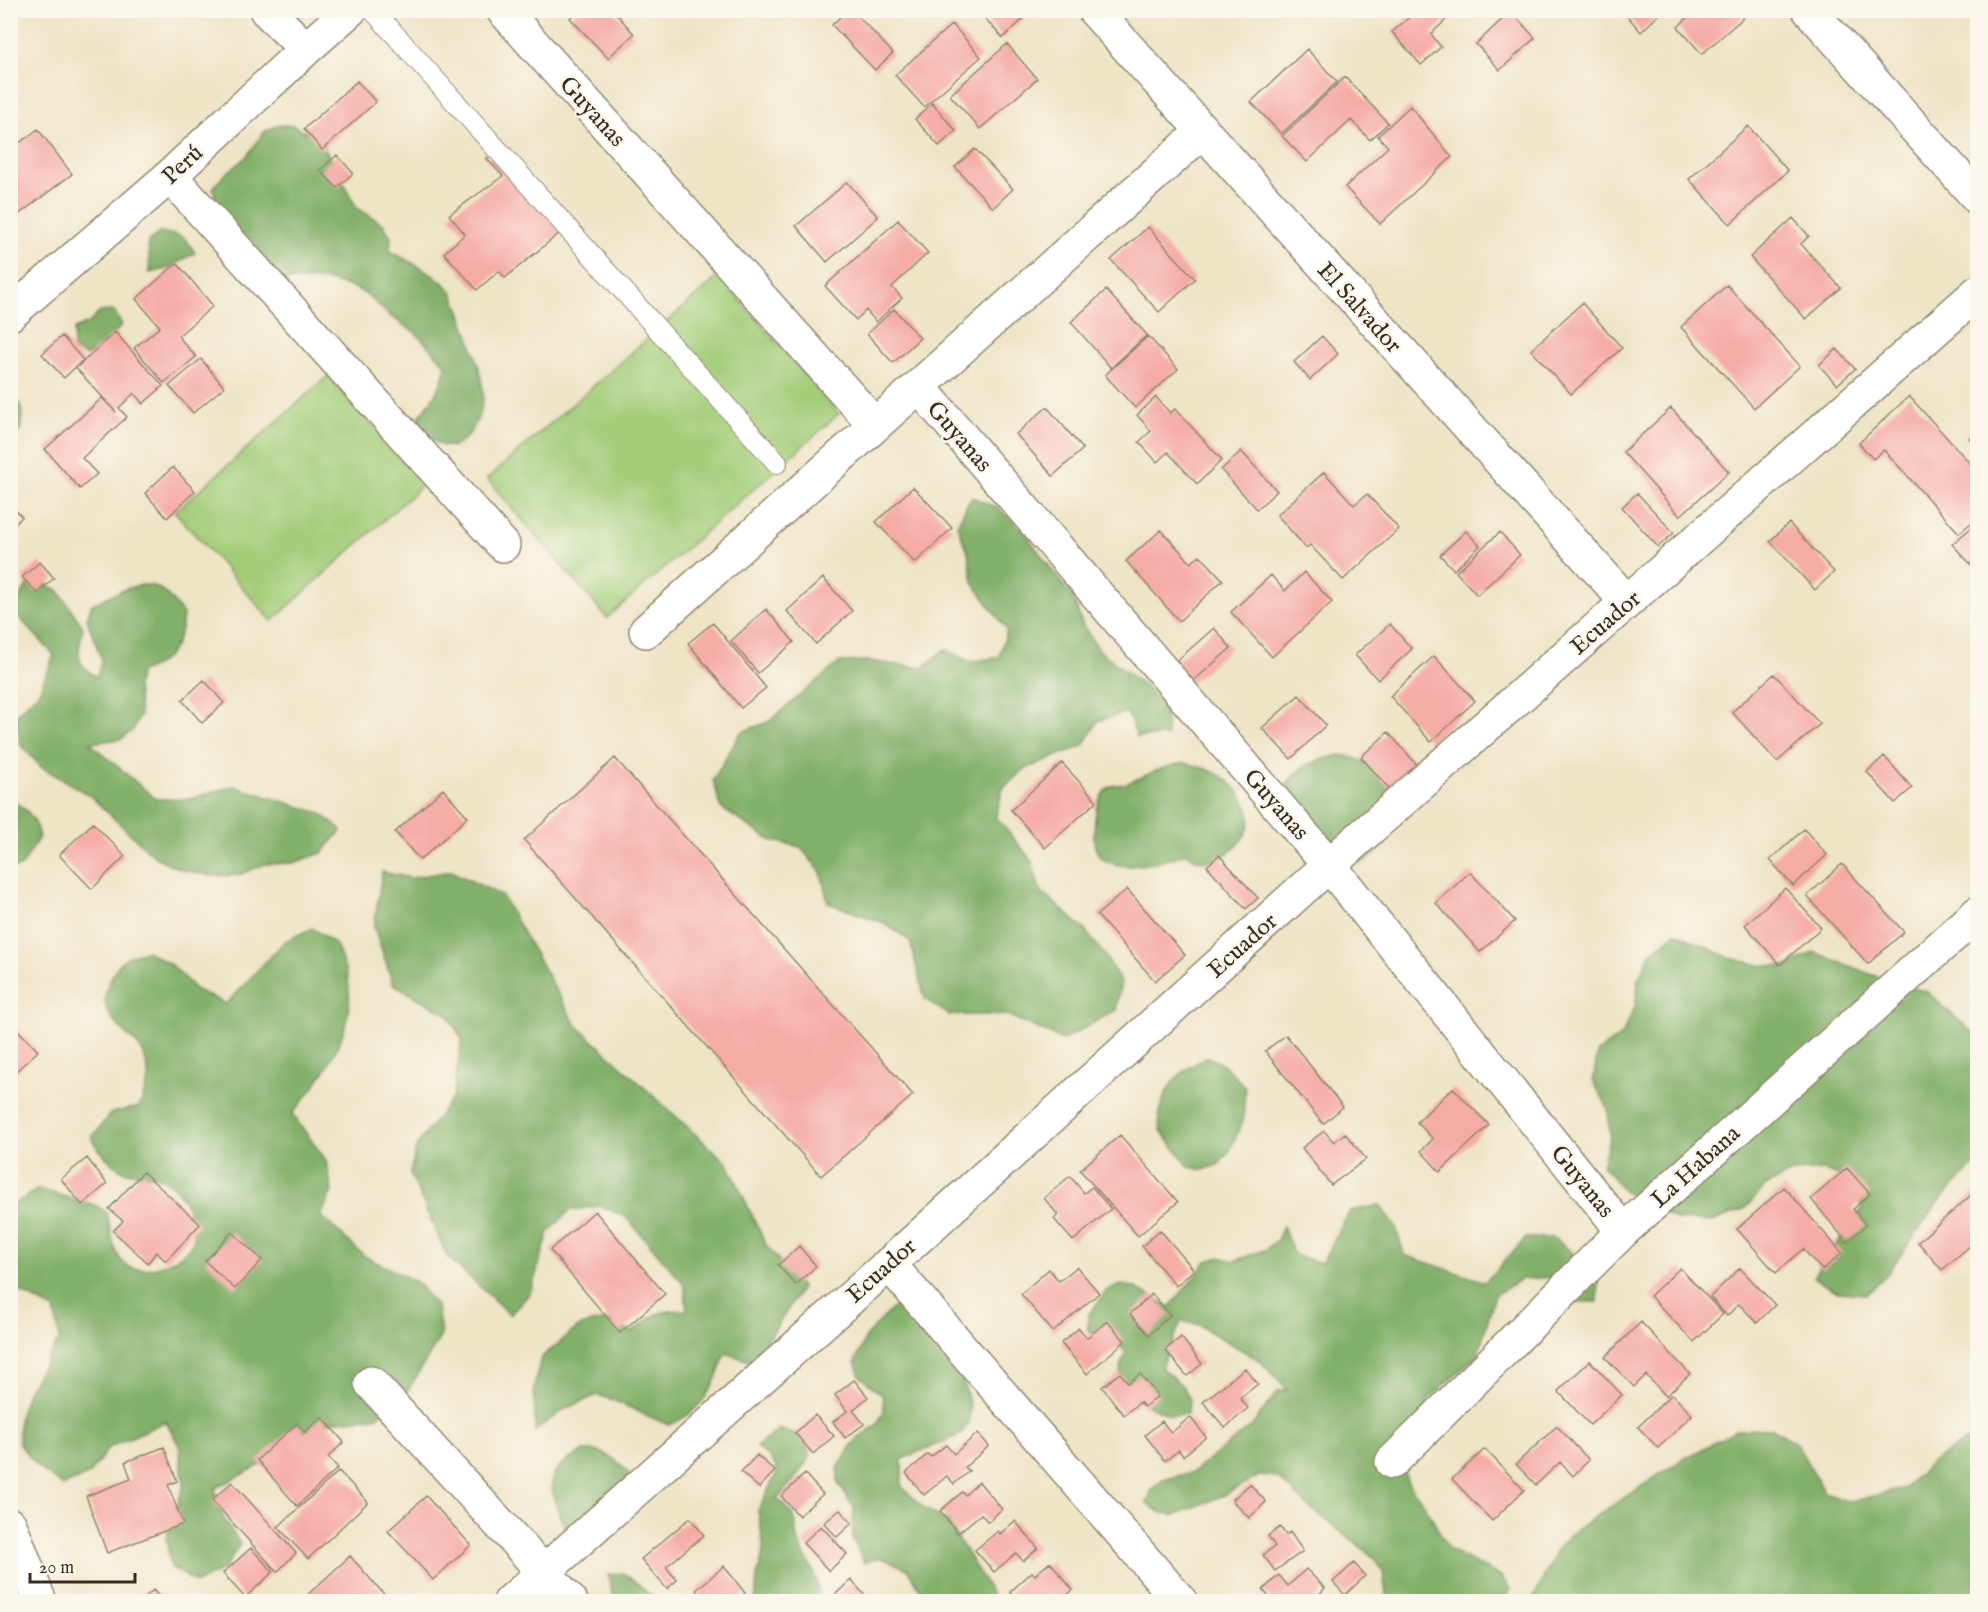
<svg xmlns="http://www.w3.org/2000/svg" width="1988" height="1612" font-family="'IM FELL English',serif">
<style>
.green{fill:#a3cd79;stroke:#6f7c4c;stroke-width:1.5}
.forest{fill:#82b069;stroke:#5e6d44;stroke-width:1.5}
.building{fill:#f5aca7}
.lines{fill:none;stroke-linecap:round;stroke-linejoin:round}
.service-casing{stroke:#948772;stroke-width:22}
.minor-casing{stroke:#948772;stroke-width:36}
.tertiary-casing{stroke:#948772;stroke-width:36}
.service{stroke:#fff;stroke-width:20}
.minor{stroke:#fff;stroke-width:33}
.tertiary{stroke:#fff;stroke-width:33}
.labels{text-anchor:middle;stroke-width:5;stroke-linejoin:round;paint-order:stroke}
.street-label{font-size:24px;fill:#3b2a1e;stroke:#fbf7ec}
</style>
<rect width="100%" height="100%" fill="#fbf7ec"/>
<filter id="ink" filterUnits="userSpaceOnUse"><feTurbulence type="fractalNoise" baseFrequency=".0167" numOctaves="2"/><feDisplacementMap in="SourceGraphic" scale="12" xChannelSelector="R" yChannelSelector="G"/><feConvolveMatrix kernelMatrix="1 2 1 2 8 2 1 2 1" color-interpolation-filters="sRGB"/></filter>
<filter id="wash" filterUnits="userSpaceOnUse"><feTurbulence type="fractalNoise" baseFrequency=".008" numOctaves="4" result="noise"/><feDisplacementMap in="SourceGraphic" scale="24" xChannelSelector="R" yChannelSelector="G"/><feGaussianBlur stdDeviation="1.35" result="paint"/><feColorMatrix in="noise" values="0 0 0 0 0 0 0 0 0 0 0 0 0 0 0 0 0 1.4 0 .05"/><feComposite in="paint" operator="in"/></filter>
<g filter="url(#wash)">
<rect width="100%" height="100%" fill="#eee4c6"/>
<path class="green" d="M719,276L839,414L607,618L487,479Z
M328,376L424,484L272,621L175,512Z"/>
<path class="forest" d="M278,125H292L319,138L357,208L383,224L391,237L390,251C410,262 436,273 451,291C456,297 477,358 479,369C481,377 483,388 483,396C483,414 467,450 445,446C435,444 428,437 422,431L419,417C432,400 443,386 446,365L416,333L390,316L367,295L355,288L326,280H293L279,282L220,219L213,188L223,176L246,157L265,131Z
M159,233C180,234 185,234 195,253L166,269L150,273L148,241Z
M114,311L122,325L100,350L85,356L73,349L74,329L89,323L100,312Z
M11,393C24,405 23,414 20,431L11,437Z
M971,497L998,508L1021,528L1073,598L1083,626L1100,651L1145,686L1165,708L1167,736L1137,737L1127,712L1098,721L1083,746L1025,769L1003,788L996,817L1032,861L1040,890L1084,929L1103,953L1121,982L1116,1010L1063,1040L1007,1015H949L925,999L910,941L884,923L828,903L821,872L800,847L770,840L721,808L713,780L741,732L768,722L840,662L867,661L923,668L945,649L970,662L999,657L1007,630L973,583L968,552L957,525Z
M43,583L58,590L83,627C79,652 72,663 97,677L102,661L87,619L92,604C112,596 144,574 164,592C172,598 177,607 183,614C181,644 170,663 140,672L137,686L140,715L133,730L121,739L90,743L156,799H188L233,786L320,813L342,830L322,853L293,863L265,864L239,875L210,876L180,869L155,857L89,795L41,767L20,744L16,714L39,692L54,655L12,610L28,584Z
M1340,755C1349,756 1358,758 1366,763C1401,786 1403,838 1366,860C1357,865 1344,866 1335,869L1280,796C1295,766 1309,762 1340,755Z
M1185,763C1199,766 1216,771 1228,781C1239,789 1253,811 1249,825C1242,849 1209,874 1187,853C1165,861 1099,882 1094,842C1093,835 1095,827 1095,819C1096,808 1100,793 1110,787C1115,784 1123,785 1128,783C1148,775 1164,765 1185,763Z
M10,798L27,811L35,822L39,837L22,866L11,870Z
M451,871L502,896L576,1025L728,1164L766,1245L802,1288L753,1362L725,1353C716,1385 701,1414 668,1425L613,1400L597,1395L565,1409L535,1431L534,1387L541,1358L577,1328L591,1322L606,1321L632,1332C654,1314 657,1310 687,1310L684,1284L626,1217L600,1206L570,1210L549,1232L530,1293L510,1315L447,1256L410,1173L417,1145L453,1097L462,1039L447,1014L393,984L374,927L382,872L411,878Z
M312,928C319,933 329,938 335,944C338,948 340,956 342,961C366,1015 327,1074 292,1114L326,1160L332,1191L321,1216L364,1256L417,1282L437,1307L441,1335L406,1394L376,1417L317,1423L293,1438L271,1460L215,1488L223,1517L240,1544L224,1569L197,1583L171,1567L166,1539L184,1485L179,1446L166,1421L108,1448L90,1474L63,1486L39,1468L19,1444V1417L28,1390L60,1339L54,1309L11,1287L10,1207L38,1189L95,1205L107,1213C111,1229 112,1253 125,1264C141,1279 191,1258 194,1238C194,1233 192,1224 191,1219C188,1203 175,1184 159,1177C149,1173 137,1175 127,1172C114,1169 98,1149 91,1138L111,1113L139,1107C148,1084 152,1077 143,1053C141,1048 136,1043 131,1039C110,1017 96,1007 112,976C121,958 129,955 147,951L173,966L195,989L226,1004L285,941Z
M1676,933L1730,958L1760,965L1787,966L1814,952L1898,985L1926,991L1972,1032L1977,1034V1162L1940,1200L1887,1274L1867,1294L1838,1292L1813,1277L1862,1208L1853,1180L1824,1170L1794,1172L1767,1185L1743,1210L1711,1222L1676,1220L1624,1191L1602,1165L1610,1136L1608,1108L1593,1081L1598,1052L1622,1034L1635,1007L1639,977L1651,952Z
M1207,1057C1225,1064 1234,1073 1245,1088L1243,1121L1229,1152L1219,1164L1204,1170L1189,1167C1182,1154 1166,1140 1161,1130C1155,1116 1165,1092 1173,1082C1182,1071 1196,1063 1207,1057Z
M1380,1205L1396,1227L1404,1255L1485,1282L1526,1238H1554L1598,1273V1302H1569L1553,1277L1522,1279L1495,1295L1478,1354L1429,1399L1403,1469L1408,1483L1426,1507L1448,1549L1502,1577L1510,1589L1504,1601H1387L1383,1572L1375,1558L1310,1508L1277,1477L1261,1475L1222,1496L1174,1515L1159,1512L1147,1503L1152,1489L1163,1480L1193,1472L1252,1426L1278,1391H1288L1259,1360L1197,1324L1181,1322L1161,1367L1182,1386L1190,1399L1187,1414L1171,1415L1142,1403L1122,1382L1120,1367L1126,1352L1116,1342L1100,1341L1088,1331V1316L1106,1291L1121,1285L1134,1287L1170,1307L1207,1261L1220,1257L1234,1261L1265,1250L1277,1240L1283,1227L1294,1255L1322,1263L1350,1211Z
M900,1301L955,1345L970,1407L969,1423L960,1435L902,1459V1487L924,1508L948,1522L996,1601H927L908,1569L879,1557L864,1563L852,1537L854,1508L838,1483V1468L853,1443L877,1424L884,1411L883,1396L860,1376L855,1362L867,1335Z
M1772,1428L1796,1443L1825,1493L1850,1502L1905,1488L1930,1463L1977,1434V1601H1532L1560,1545L1581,1526L1680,1461L1737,1430Z
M779,1429C800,1433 804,1437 810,1457L796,1477L777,1499C784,1504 793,1512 795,1520C797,1525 795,1530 796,1535C803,1561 822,1572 817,1601L755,1602L757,1577L764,1550L758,1511L778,1470L770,1458L756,1447Z
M584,1451C590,1451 597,1450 602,1453C618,1459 641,1480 635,1499C634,1505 630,1510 627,1516C621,1526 614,1539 602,1544C593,1548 580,1542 570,1540C563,1520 540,1483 560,1466C567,1460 576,1456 584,1451Z
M622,1573C637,1580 645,1592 658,1601H614L608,1575Z"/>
<g id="blocks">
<path class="building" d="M578,10H613L634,34L608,58L570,18Z
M847,10H852L893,53L875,70L832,25Z
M985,10H1033L1003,38L981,14Z
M1409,10H1456L1431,34L1441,47L1421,65L1392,32L1413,14Z
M1622,10H1664L1641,32Z
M1695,10H1736L1743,18L1702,54L1678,27Z
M1511,11L1535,38L1500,70L1476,44Z
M952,24L981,57L924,107L895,75Z
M1007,44L1037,79L980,129L950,95Z
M1307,49L1337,82L1281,134L1251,102Z
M1345,77L1388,123L1370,140L1351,120L1307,162L1282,136Z
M357,81L376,102L322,150L304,129Z
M932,103L956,131L939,146L915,119Z
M1410,106L1452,157L1380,224L1345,187L1388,147L1378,136Z
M1748,126L1788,171L1730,224L1689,179Z
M38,129L72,174L18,215L10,205V150Z
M975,149L1013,189L993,208L955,167Z
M337,155L353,173L337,188L320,170Z
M486,158H496L561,232L505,278L499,271L477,290L444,253L465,234L449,215L503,176Z
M847,182L878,217L827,262L796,226Z
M1793,218L1809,236L1801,244L1841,288L1806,319L1750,257Z
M898,220L928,253L892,287L902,298L876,322L866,310L856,320L825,286Z
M1148,227L1195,279L1159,312L1111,260Z
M177,263L213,306L178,336L196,357L164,383L134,348L160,327L136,299Z
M1727,285L1800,366L1754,408L1681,327Z
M1106,290L1147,335L1111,368L1071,322Z
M1582,303L1622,348L1571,394L1531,350Z
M894,309L920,338L893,363L867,334Z
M115,332L163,386L143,404L134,393L119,408L127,417L82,458L97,474L80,489L45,449L102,398L116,412L76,368Z
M62,336L83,360L64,378L42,354Z
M1148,336L1178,369L1135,408L1105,375Z
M1322,336L1338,354L1310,380L1294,362Z
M1837,349L1855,369L1837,385L1819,365Z
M201,359L224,387L193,413L169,386Z
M1909,396L1978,472V517L1959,533L1884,450L1873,459L1859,443Z
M1156,397L1170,413L1175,409L1222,460L1197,484L1168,452L1157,462L1139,442L1151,431L1137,415Z
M1047,407L1083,449L1053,476L1016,434Z
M1671,408L1729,472L1680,516L1623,452Z
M1978,430V447L1969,438Z
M1241,451L1277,491L1257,509L1221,470Z
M173,467L195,491L167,518L145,493Z
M1324,472L1354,505L1367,494L1399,529L1343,580L1310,545L1306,548L1277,515Z
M913,487L952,528L915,563L876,522Z
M1637,493L1674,533L1658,547L1622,507Z
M10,504L22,517L10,528Z
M1978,522V572L1952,544Z
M1789,523L1834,572L1815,590L1770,541Z
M1161,530L1191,563L1200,555L1223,580L1179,621L1126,561Z
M1466,531L1480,546L1454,570L1440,555Z
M1500,532L1520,555L1477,595L1456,572Z
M40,562L54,578L37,593L22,577Z
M1304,572L1332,602L1272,657L1231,612L1271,575L1285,591Z
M823,578L852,611L816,644L787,611Z
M766,609L794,642L758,673L731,641Z
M713,623L766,688L741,708L688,643Z
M1390,624L1412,649L1378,680L1355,655Z
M1214,628L1231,648L1190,684L1173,664Z
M1434,656L1475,701L1431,742L1390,696Z
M1774,674L1820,724L1777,762L1732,712Z
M204,680L224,703L202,723L182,700Z
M1299,695L1326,725L1291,759L1262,728Z
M1388,732L1419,767L1392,792L1361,757Z
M1884,756L1912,788L1895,803L1867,772Z
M615,758L913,1095L821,1176L524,840Z
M1062,763L1097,801L1045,848L1011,810Z
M443,789L468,817L420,860L395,832Z
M93,823L125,856L92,889L59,855Z
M1804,829L1827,855L1793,886L1770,860Z
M1219,855L1258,898L1246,909L1207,866Z
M1842,864L1904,932L1868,964L1807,896Z
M1470,872L1515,921L1480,952L1436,903Z
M1785,888L1821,928L1780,965L1745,925Z
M1127,889L1185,955L1155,981L1097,915Z
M10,1022L38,1051L10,1077Z
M1286,1035L1343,1107L1323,1124L1265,1051Z
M1453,1088L1489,1125L1440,1172L1421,1151L1433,1139L1417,1122Z
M1324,1131L1334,1142L1345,1133L1366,1159L1331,1185L1302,1148Z
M1120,1135L1178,1202L1138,1236L1080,1170Z
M87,1158L107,1184L82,1205L61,1179Z
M1847,1168L1870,1194L1853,1209L1866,1225L1847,1242L1811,1199Z
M143,1172L200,1224L166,1261L156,1252L148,1263L113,1231L123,1221L109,1209Z
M1070,1176L1084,1193L1092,1187L1111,1209L1073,1241L1054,1219L1058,1215L1044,1198Z
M1784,1187L1842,1253L1822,1270L1803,1249L1776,1273L1737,1229Z
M1978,1189V1239L1942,1270L1918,1242Z
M595,1211L665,1294L620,1333L550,1250Z
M1160,1230L1194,1270L1176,1286L1142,1246Z
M232,1232L262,1260L235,1289L205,1261Z
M799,1246L816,1266L796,1285L778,1265Z
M1077,1267L1099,1293L1053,1332L1021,1294L1049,1269L1059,1281Z
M1680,1268L1723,1314L1694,1342L1650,1296Z
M1740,1268L1775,1305L1757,1323L1739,1304L1727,1316L1710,1297Z
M1152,1294L1170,1315L1149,1335L1130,1314Z
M1107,1321L1125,1341L1087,1374L1061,1343L1079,1328L1087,1338Z
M1641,1322L1690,1374L1666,1396L1646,1375L1634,1387L1605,1357Z
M1181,1337L1202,1364L1187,1376L1165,1350Z
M1590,1361L1622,1395L1590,1425L1558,1391Z
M1245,1368L1258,1384L1240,1398L1248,1408L1225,1428L1203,1402Z
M1120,1373L1128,1383L1140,1374L1158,1396L1144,1407L1140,1402L1124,1415L1102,1387Z
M854,1380L868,1397L853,1410L864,1424L845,1438L833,1422L847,1411L835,1395Z
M1672,1394L1692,1415L1658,1448L1638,1427Z
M815,1415L834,1436L813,1454L795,1433Z
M322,1417L344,1442L328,1457L338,1468L297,1506L257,1460L297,1423L305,1432Z
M1190,1417L1206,1437L1183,1456L1179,1450L1165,1461L1145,1435L1162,1421L1171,1433Z
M1557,1426L1589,1460L1573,1476L1560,1462L1536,1485L1516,1464Z
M978,1433L989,1446L965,1467L969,1471L954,1484L947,1476L924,1495L906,1473L928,1454L931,1457L946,1445L954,1454Z
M164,1447L177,1481L168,1485L183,1524L107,1553L86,1496L131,1479L125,1462Z
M1485,1449L1524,1490L1492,1521L1452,1479Z
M757,1455L775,1471L759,1488L741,1472Z
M339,1471L368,1502L308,1559L278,1527Z
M805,1474L823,1494L799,1516L781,1496Z
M232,1482L296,1553L277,1572L212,1500Z
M979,1482L1002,1509L988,1522L981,1514L958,1533L940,1511L962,1492L965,1495Z
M1250,1484L1266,1502L1249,1518L1232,1500Z
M426,1496L471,1545L433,1580L388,1531Z
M840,1510L852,1523L837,1537L824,1523Z
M690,1518L704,1535L666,1567L677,1580L667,1589L641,1559Z
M1015,1521L1038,1548L1023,1561L1016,1553L994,1572L975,1550L998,1531L1000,1534Z
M821,1526L847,1554L829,1571L803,1543Z
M1280,1527L1286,1535L1290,1532L1303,1551L1275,1571L1263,1555L1275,1546L1268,1536Z
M251,1548L273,1572L245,1598L223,1573Z
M350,1556L391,1602H306L303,1599Z
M1050,1562L1073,1590L1059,1602L1051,1594L1042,1602H1019L1010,1592L1032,1572L1035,1575Z
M1354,1563L1365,1576L1345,1595L1333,1582Z
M724,1566L745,1593L735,1602H705L696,1590Z
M1306,1569L1325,1588L1312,1602H1273L1263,1590L1279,1575L1288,1586Z
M851,1580L871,1602H827Z
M153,1590L164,1602H140Z"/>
</g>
</g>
<g filter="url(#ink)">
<use href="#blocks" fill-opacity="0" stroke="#948772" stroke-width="1.5"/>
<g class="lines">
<defs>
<path id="service" d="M373,10L777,463"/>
<path id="minor" d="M266,10L306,49
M503,10L875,425
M1094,10L1627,602
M1809,10L1978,198
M170,176L503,545
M10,314L170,176L306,49L350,10
M919,387L1329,865L1623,1231
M646,631L1202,132
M889,1264L1181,1602
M371,1383L571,1602
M1392,1462L1623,1231L1978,913
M510,1602L889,1264L1329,865L1978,292"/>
<path id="tertiary" d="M10,1525L40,1602"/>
</defs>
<use href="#service" class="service-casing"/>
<use href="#minor" class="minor-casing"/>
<use href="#tertiary" class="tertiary-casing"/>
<use href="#service" class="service"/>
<use href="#minor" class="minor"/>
<use href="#tertiary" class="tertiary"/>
</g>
</g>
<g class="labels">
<g class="street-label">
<text transform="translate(593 111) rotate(48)" y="8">Guyanas</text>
<text transform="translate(182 164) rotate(-43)" y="8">Perú</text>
<text transform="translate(1360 307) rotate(48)" y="8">El Salvador</text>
<text transform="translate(960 436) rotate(49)" y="8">Guyanas</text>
<text transform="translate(1605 622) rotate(-41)" y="8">Ecuador</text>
<text transform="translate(1277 804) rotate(49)" y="8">Guyanas</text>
<text transform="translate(1242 945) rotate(-42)" y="8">Ecuador</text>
<text transform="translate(1695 1166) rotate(-42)" y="8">La Habana</text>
<text transform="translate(1583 1181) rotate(51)" y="8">Guyanas</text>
<text transform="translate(881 1270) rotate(-42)" y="8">Ecuador</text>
</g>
</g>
<rect width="1988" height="1612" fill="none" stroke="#fbf7ec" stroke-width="36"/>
<path d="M30 1573v9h105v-9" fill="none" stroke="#3b2a1e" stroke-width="3"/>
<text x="39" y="1573" font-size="18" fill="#3b2a1e" stroke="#fbf7ec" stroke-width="4.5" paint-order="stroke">20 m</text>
</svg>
